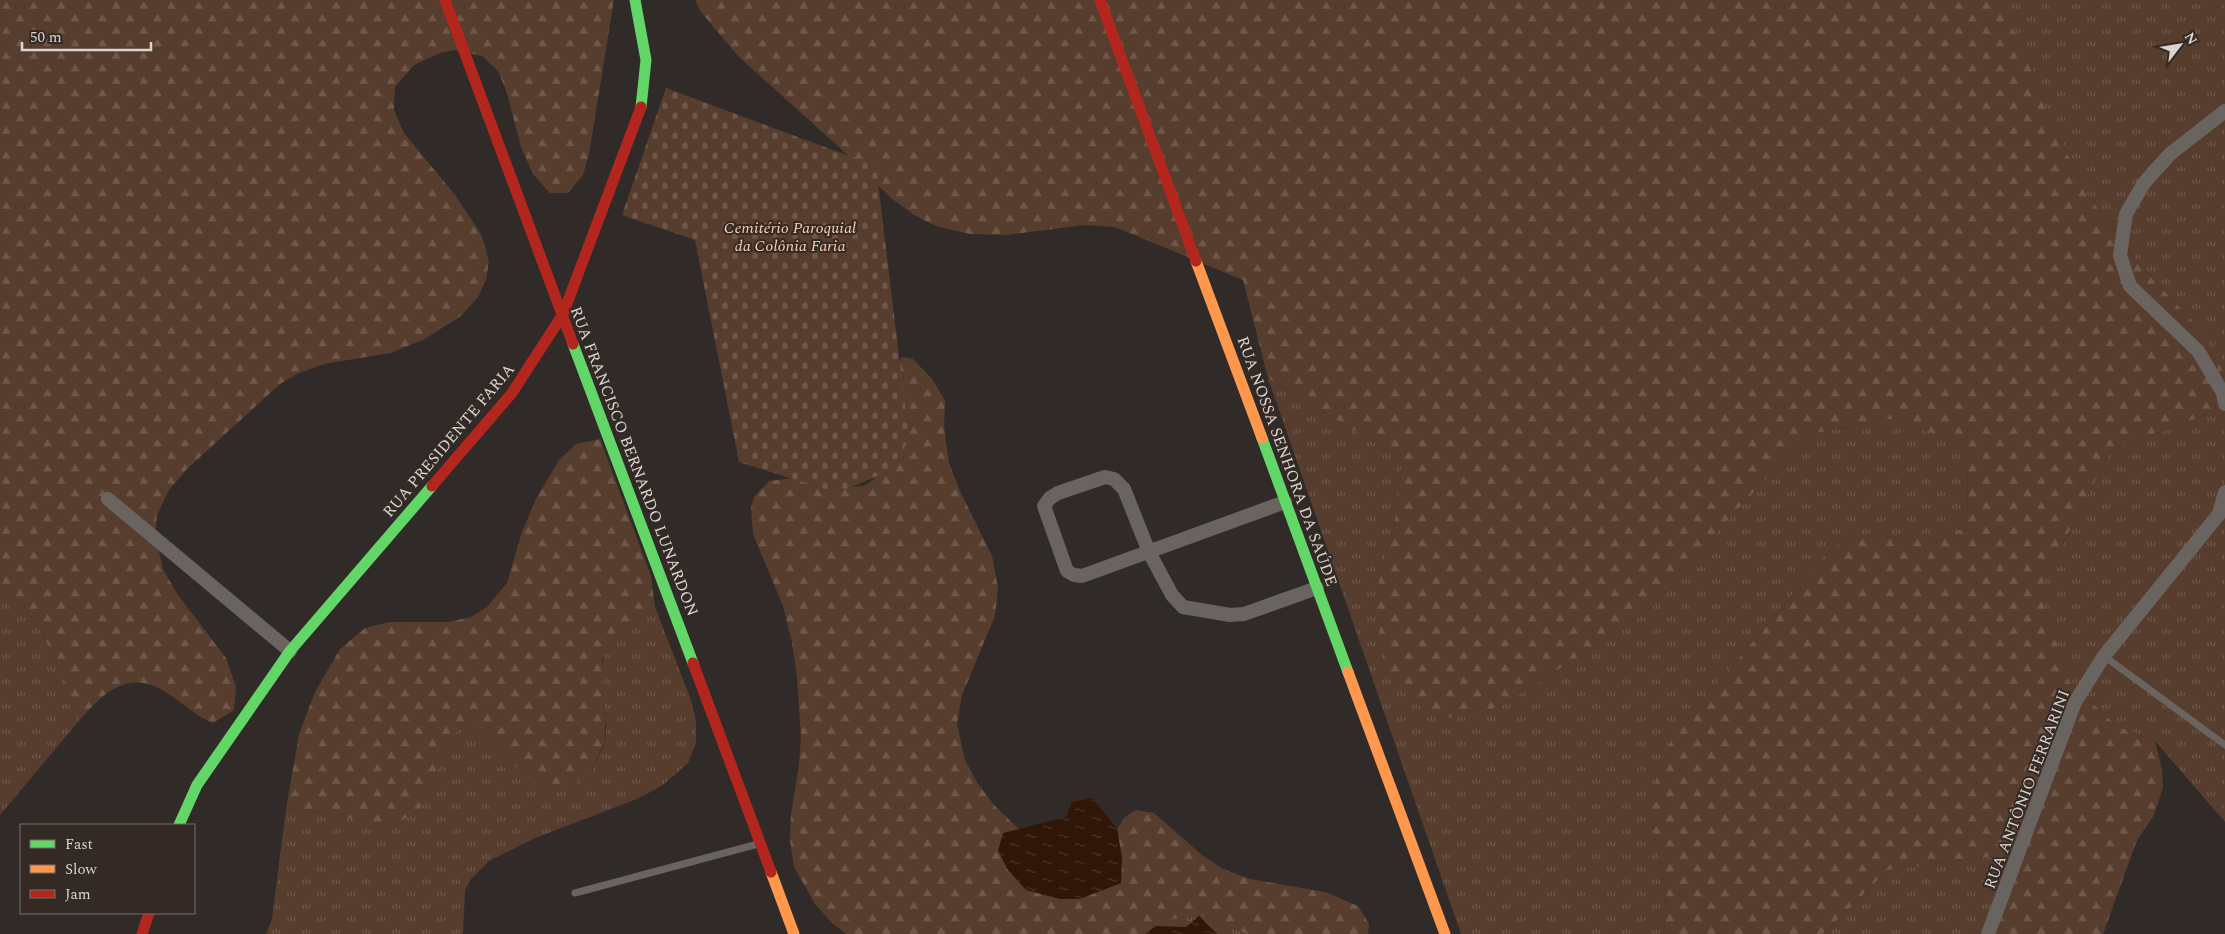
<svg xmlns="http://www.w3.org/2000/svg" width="2225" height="934" font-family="Spectral,serif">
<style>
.grass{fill:url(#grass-tufts)}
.forest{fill:url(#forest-firs)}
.cemetery{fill:url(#cemetery-stones)}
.water{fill:url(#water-ripples)}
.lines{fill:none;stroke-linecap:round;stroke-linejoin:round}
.lane{stroke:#6a6461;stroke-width:7}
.street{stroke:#6a6461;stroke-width:14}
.fast{stroke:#63d668;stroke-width:11}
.slow{stroke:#ff974d;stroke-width:11}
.jam{stroke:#b3261e;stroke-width:11}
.labels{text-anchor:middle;stroke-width:4;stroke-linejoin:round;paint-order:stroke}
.park-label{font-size:16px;font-style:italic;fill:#fccdb0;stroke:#342a25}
.street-label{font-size:16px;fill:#dbd5d1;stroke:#342a25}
</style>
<defs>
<pattern id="grass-tufts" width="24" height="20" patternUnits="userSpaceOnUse" patternTransform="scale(1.25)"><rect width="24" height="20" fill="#573d2d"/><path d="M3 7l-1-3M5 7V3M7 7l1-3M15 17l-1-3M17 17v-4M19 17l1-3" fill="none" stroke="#6f584a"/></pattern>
<pattern id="forest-firs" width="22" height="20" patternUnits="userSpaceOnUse" patternTransform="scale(1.25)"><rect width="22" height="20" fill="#573d2d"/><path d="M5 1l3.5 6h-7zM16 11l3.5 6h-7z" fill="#6f584a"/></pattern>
<pattern id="cemetery-stones" width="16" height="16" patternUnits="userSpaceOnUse" patternTransform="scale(1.25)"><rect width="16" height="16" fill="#573d2d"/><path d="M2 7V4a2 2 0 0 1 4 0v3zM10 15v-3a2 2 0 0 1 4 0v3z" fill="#6f584a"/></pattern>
<pattern id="water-ripples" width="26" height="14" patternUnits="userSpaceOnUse" patternTransform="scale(1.25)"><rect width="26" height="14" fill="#2f1606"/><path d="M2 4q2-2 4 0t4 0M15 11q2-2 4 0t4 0" fill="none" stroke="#4d3729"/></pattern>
</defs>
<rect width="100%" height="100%" fill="#302b28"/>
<path class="grass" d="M1989,0H2225V822L2155,741L2117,726L2069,681L2039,590L2111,450L2208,414L2195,323L2146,272L2085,192L2040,95L2028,56Z
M1268,378L1403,460L1394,526L1379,577L1377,600L1481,714L1505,703L1613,635L1649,609L1670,589L1708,542L1806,435L1896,418L1968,449L1967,529L1899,538L1873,534L1830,550L1811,570L1784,605L1727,672L1685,718L1653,826L1666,890L1664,934H1461Z
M0,584C45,617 60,673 78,722L0,815Z
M655,607L691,700L696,721V743L688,763L663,785L637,799L535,838L489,861L471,879L465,890L463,934H266L272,919L286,809L327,812L366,823L431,790L447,739L467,724L487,736L522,774L591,771C595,762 601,753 604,743C613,712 590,666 612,640C624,627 641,617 655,607Z
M2010,854L1995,934H1823L1888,870Z
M1202,916L1247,934H1152L1173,919Z"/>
<path class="forest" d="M0,0H614L589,154L583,175L568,193H550L533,174L521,147L506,90L498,71L482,56L454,50L440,53L414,65L395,87L394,110L404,133L455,195L481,234L489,261L486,280L478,297L461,316L423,340L390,353L324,364L297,374L280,384L187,469L169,490L157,515L155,535L163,569L178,595L226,658L236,687L234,710L213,723C194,715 180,700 162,690C125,669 101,696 78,722C60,673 45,617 0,584Z
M695,0H1989L2007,18L2028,56L2040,95L2085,192L2146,272L2195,323L2217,358L2224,376L2223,397L2208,414L2111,450L2039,590L2069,681L2117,726L2155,741L2162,769L2163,788L2153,817L2137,840L2103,934H1995L2009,854L1888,870L1823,934H1664L1666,890L1653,826L1652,800L1660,760L1685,718L1727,672L1784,605L1811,570L1830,550L1852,537L1873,534L1899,538L1967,529L1968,449L1896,418L1806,435L1708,542L1670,589L1649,609L1613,635L1505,703L1481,714L1452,718L1422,708L1402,690L1388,669L1380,645L1377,600L1379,577L1394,526L1403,460L1268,378L1243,280L1115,227L1085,225L1007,235L970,234L936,226L914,215L891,198L840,148L739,57L700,11Z
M902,357L913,359L933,380L945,401L944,427L949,463L960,491L992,556L998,588L995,616L962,695L957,724L965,760L978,784L994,805L1032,842L1101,853L1125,817L1136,810L1154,813L1202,855L1223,869L1250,879L1325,892L1358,906L1369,924L1368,934H1247L1202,916L1173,919L1152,934H846L832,923L815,904L794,867L790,841L791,814L799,765L801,736L797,678L792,642L783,606L753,534L751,508L754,497L769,481L794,478L840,488L864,486L878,476L891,448L892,376Z
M600,439L651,576L655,607L624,629L611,642L602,660L606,719L604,743L591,771L574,785L552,790L522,774L487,736L467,724L447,739L431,790L419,810L398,823H366L327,812L286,809L299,734L315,692L340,649L365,628L390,622H448L471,617L487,607L507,583L522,532L536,499L559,460L576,444Z"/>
<path class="cemetery" d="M666,88L876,166L909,439L892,470L837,493L739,462L695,240L622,215Z"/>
<path class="water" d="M1092,798L1117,828L1122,858L1121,883L1080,899H1060L1026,890L1008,870L998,851L1003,833L1066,817L1072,802Z
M1199,916L1217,934H1145L1156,926L1186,927Z"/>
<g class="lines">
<path class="lane" d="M2104,656L2225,745
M575,893L758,844"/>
<path class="street" d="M2225,111L2170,154L2144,183L2126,214L2120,255L2130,286L2198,351L2223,393L2225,404
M108,499L290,651
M1285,502L1082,576L1074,575L1067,571L1044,506L1050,498L1058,493L1105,477L1114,479L1124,489L1149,552L1172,595L1183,607L1230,615L1244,614L1317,588
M1988,934L2075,702L2104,656L2219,514L2225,492"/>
<path class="fast" d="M635,0L646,60L641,107
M573,344L693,663
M1262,438L1348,672
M179,825L197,785L290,651L432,486"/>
<path class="slow" d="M1196,261L1262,438
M1348,672L1445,934
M771,872L794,934"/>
<path class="jam" d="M445,0L573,344
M1100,0L1196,261
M432,486L512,393L563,314L641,107
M693,663L771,872
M142,934L149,913"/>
</g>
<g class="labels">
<g class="park-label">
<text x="790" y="233">Cemitério Paroquial<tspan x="790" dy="18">da Colônia Faria</tspan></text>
</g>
<g class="street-label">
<text transform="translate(448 440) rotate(-50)" y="6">RUA PRESIDENTE FARIA</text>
<text transform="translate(635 461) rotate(69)" y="6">RUA FRANCISCO BERNARDO LUNARDON</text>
<text transform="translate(1288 461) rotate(70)" y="6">RUA NOSSA SENHORA DA SAÚDE</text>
<text transform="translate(2026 789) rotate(-69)" y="6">RUA ANTÔNIO FERRARINI</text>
</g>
</g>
<rect x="20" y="824" width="175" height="90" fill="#342a25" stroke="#776e6a"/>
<rect x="30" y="840" width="25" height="8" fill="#63d668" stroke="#776e6a"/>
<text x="65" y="849" font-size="15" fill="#dbd5d1">Fast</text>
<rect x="30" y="865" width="25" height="8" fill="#ff974d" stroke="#776e6a"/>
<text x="65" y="874" font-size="15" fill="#dbd5d1">Slow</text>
<rect x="30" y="890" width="25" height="8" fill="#b3261e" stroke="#776e6a"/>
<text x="65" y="899" font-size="15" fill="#dbd5d1">Jam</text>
<g transform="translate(2180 45) rotate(59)" stroke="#342a25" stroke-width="4" paint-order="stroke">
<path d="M0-4L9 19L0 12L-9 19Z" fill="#dbd5d1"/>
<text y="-8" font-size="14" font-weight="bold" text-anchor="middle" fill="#dbd5d1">N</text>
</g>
<path d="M22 42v8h129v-8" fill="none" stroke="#dbd5d1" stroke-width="2.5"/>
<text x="30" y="42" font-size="15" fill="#dbd5d1" stroke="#342a25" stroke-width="4" paint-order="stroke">50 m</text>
</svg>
